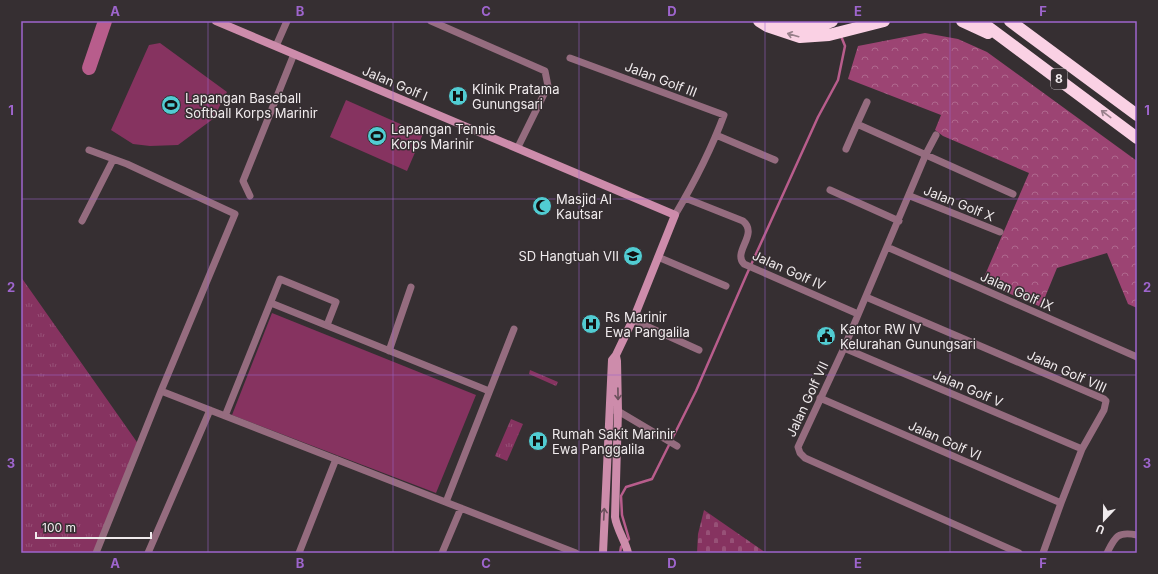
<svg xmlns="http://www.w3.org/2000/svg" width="1158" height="574" font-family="Inter,sans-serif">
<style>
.grass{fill:url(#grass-tufts)}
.forest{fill:url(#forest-crowns)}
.cemetery{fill:url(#cemetery-stones)}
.garden{fill:#863360}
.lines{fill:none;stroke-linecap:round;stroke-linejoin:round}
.stream{stroke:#b85d8c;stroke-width:2.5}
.river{stroke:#b85d8c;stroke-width:14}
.street{stroke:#956c7f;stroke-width:7}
.secondary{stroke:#cd8cab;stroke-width:8}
.highway{stroke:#fad1e4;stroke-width:12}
.oneway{stroke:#98808b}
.oneway2{stroke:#6b505c}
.grid{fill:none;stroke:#9e65cd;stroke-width:1;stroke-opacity:0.55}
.labels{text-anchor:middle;stroke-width:3;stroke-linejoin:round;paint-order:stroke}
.shield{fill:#362f32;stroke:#b8b3b5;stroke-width:1}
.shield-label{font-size:12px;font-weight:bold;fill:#f0ebed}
.street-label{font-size:13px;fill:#f0ebed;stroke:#362f32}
.poi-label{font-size:13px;fill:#f0ebed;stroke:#362f32;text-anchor:start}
.neatline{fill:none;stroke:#9e65cd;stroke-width:1.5}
.grid-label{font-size:13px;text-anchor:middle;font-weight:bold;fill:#9e65cd}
</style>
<defs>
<pattern id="grass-tufts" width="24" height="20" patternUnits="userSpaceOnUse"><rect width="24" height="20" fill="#863360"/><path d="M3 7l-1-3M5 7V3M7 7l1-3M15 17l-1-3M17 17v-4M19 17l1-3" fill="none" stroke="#975177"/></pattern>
<pattern id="forest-crowns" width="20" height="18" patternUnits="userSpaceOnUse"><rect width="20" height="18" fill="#9c4473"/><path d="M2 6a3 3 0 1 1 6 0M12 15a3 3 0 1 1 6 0" fill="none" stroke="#af688e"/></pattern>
<pattern id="cemetery-stones" width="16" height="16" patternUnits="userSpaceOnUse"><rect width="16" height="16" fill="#863360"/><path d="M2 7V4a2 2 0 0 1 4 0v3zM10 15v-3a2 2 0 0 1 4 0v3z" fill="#975177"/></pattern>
</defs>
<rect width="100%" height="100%" fill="#362f32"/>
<path class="grass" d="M21,277L139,445L96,553H21Z
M530,370L558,382L556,386L529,374Z
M511,419L523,424L507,461L495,456Z"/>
<path class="forest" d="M925,33L958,39L987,52L1137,161V308L1128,304L1107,253L1057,268L1041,307L982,282L1029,173L943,136L935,130L941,115L848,79L858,46Z"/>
<path class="cemetery" d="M704,510L766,553H697L698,534Z"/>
<path class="garden" d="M160,43L227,92L213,119L178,145L150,146L133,144L111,130L149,45Z
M346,100L423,134L407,171L330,137Z
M272,313L476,395L436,493L232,415Z"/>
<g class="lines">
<path class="stream" d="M620,553L621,547L629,539L622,515L621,496L626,487L652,479L696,391L746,276L818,117L838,80L845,46L841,36"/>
<path class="river" d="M89,68L105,21"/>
<path class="street" d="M431,21L545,71L548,86L518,147
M276,46L287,21
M570,58L724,115C711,150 694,183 675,215
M857,124L867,102
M716,135L775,160
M936,135L926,154L844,348L798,447L800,453L805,458L1019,553
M846,149L857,124L1013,194
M89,150L127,164L235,214L161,391L96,553
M830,190L899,221
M250,196L243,181L294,54
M910,196L1000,232
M685,198L743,221C759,234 732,252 744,264L858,314
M82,221L113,160
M887,247L1137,357
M658,257L726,286
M866,297L1104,399L1106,401L1104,410L1082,449L1061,503L1043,553
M271,303L489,391
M633,320L699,350
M844,348L1082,449
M389,351L411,287
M161,391L576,553
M820,398L1061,503
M613,410L618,411L677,446
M225,416L280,279L336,302L327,325
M446,502L514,329
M148,553L210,410
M299,553L336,459
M442,553L461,508
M1107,553C1115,537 1117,531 1137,535"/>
<path class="secondary" d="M216,21L675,215L635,315L616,355L612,360L603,553
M616,356L617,361L618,411L615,517C617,530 625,540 628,553"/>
<path class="highway" d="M759,21L767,26L800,37L829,35L884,21
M779,21C798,26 813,30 832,21
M962,21L988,33
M980,21L1137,138
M1010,21L1137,115"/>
</g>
<defs><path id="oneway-shaft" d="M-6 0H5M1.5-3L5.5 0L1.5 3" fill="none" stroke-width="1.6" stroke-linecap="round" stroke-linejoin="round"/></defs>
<g class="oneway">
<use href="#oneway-shaft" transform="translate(793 35) rotate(-164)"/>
<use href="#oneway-shaft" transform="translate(1106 114) rotate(-143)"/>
</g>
<g class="oneway2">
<use href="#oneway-shaft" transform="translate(618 394) rotate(89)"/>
<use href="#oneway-shaft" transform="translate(604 514) rotate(-87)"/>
</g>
<path class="grid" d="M208,21V553M393,21V553M579,21V553M765,21V553M950,21V553M21,199H1137M21,375H1137"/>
<defs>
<symbol id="hospital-disc" viewBox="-11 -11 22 22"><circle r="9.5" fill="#51ccd2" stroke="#362f32"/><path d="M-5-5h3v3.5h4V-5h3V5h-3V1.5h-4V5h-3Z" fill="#111"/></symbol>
<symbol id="stadium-disc" viewBox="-11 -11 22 22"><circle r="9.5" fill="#51ccd2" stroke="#362f32"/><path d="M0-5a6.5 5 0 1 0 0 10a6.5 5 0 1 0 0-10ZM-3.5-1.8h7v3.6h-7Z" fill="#111"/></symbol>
<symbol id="mosque-disc" viewBox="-11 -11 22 22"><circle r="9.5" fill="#51ccd2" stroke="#362f32"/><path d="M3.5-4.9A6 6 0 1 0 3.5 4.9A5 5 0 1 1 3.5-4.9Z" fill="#111"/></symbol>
<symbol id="school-disc" viewBox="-11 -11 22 22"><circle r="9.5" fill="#51ccd2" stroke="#362f32"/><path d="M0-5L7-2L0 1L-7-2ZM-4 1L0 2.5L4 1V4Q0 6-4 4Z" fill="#111"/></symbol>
<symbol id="civic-disc" viewBox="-11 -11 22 22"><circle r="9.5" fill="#51ccd2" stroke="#362f32"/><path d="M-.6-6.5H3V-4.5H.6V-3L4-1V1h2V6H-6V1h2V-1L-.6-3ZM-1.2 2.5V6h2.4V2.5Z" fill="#111"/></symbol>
</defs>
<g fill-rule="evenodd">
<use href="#hospital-disc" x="447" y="85" width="22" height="22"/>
<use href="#stadium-disc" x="160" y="94" width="22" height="22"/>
<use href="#stadium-disc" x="366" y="125" width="22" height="22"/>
<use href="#mosque-disc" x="531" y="195" width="22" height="22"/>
<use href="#school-disc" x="622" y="245" width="22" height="22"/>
<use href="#hospital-disc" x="580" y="313" width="22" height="22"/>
<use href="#civic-disc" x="815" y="325" width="22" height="22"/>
<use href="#hospital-disc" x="527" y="430" width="22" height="22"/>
</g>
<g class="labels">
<rect class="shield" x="1051" y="69" width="16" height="20" rx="3"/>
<g class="shield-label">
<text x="1059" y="83">8</text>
</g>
<g class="street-label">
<text transform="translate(661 79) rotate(21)" y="5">Jalan Golf III</text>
<text transform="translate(395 83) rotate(23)" y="5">Jalan Golf I</text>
<text transform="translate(959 203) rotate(22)" y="5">Jalan Golf X</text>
<text transform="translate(789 270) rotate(24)" y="5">Jalan Golf IV</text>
<text transform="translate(1017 291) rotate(24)" y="5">Jalan Golf IX</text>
<text transform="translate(1067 371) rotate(24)" y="5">Jalan Golf VIII</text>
<text transform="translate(968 388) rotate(23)" y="5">Jalan Golf V</text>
<text transform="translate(807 399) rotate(-65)" y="5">Jalan Golf VII</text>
<text transform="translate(945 440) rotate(24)" y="5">Jalan Golf VI</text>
</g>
<g class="poi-label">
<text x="472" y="94">Klinik Pratama<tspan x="472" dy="15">Gunungsari</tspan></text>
<text x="185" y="103">Lapangan Baseball<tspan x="185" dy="15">Softball Korps Marinir</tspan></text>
<text x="391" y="134">Lapangan Tennis<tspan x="391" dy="15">Korps Marinir</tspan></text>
<text x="556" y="204">Masjid Al<tspan x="556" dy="15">Kautsar</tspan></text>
<text x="619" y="261" text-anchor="end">SD Hangtuah VII</text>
<text x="605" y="322">Rs Marinir<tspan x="605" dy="15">Ewa Pangalila</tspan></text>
<text x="840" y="334">Kantor RW IV<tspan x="840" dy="15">Kelurahan Gunungsari</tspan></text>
<text x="552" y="439">Rumah Sakit Marinir<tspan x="552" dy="15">Ewa Panggalila</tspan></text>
</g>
</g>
<rect width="1158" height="574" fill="none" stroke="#362f32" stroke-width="44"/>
<g transform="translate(1104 520) rotate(202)" stroke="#362f32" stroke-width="3" paint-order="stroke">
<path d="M0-3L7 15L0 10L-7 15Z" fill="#f0ebed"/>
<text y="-6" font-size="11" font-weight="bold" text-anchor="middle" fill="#f0ebed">U</text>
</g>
<path d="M36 532v6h115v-6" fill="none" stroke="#f0ebed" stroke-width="2"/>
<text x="42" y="532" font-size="12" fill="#f0ebed" stroke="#362f32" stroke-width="3" paint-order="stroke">100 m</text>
<rect x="22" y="22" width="1114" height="530" class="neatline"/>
<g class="grid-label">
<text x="115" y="16">A</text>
<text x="300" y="16">B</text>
<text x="486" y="16">C</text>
<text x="672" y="16">D</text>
<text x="858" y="16">E</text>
<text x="1043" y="16">F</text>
<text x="11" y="115">1</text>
<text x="1147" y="115">1</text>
<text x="11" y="292">2</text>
<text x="1147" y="292">2</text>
<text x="11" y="468">3</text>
<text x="1147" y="468">3</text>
<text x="115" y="568">A</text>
<text x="300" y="568">B</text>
<text x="486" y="568">C</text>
<text x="672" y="568">D</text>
<text x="858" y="568">E</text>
<text x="1043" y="568">F</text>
</g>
</svg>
